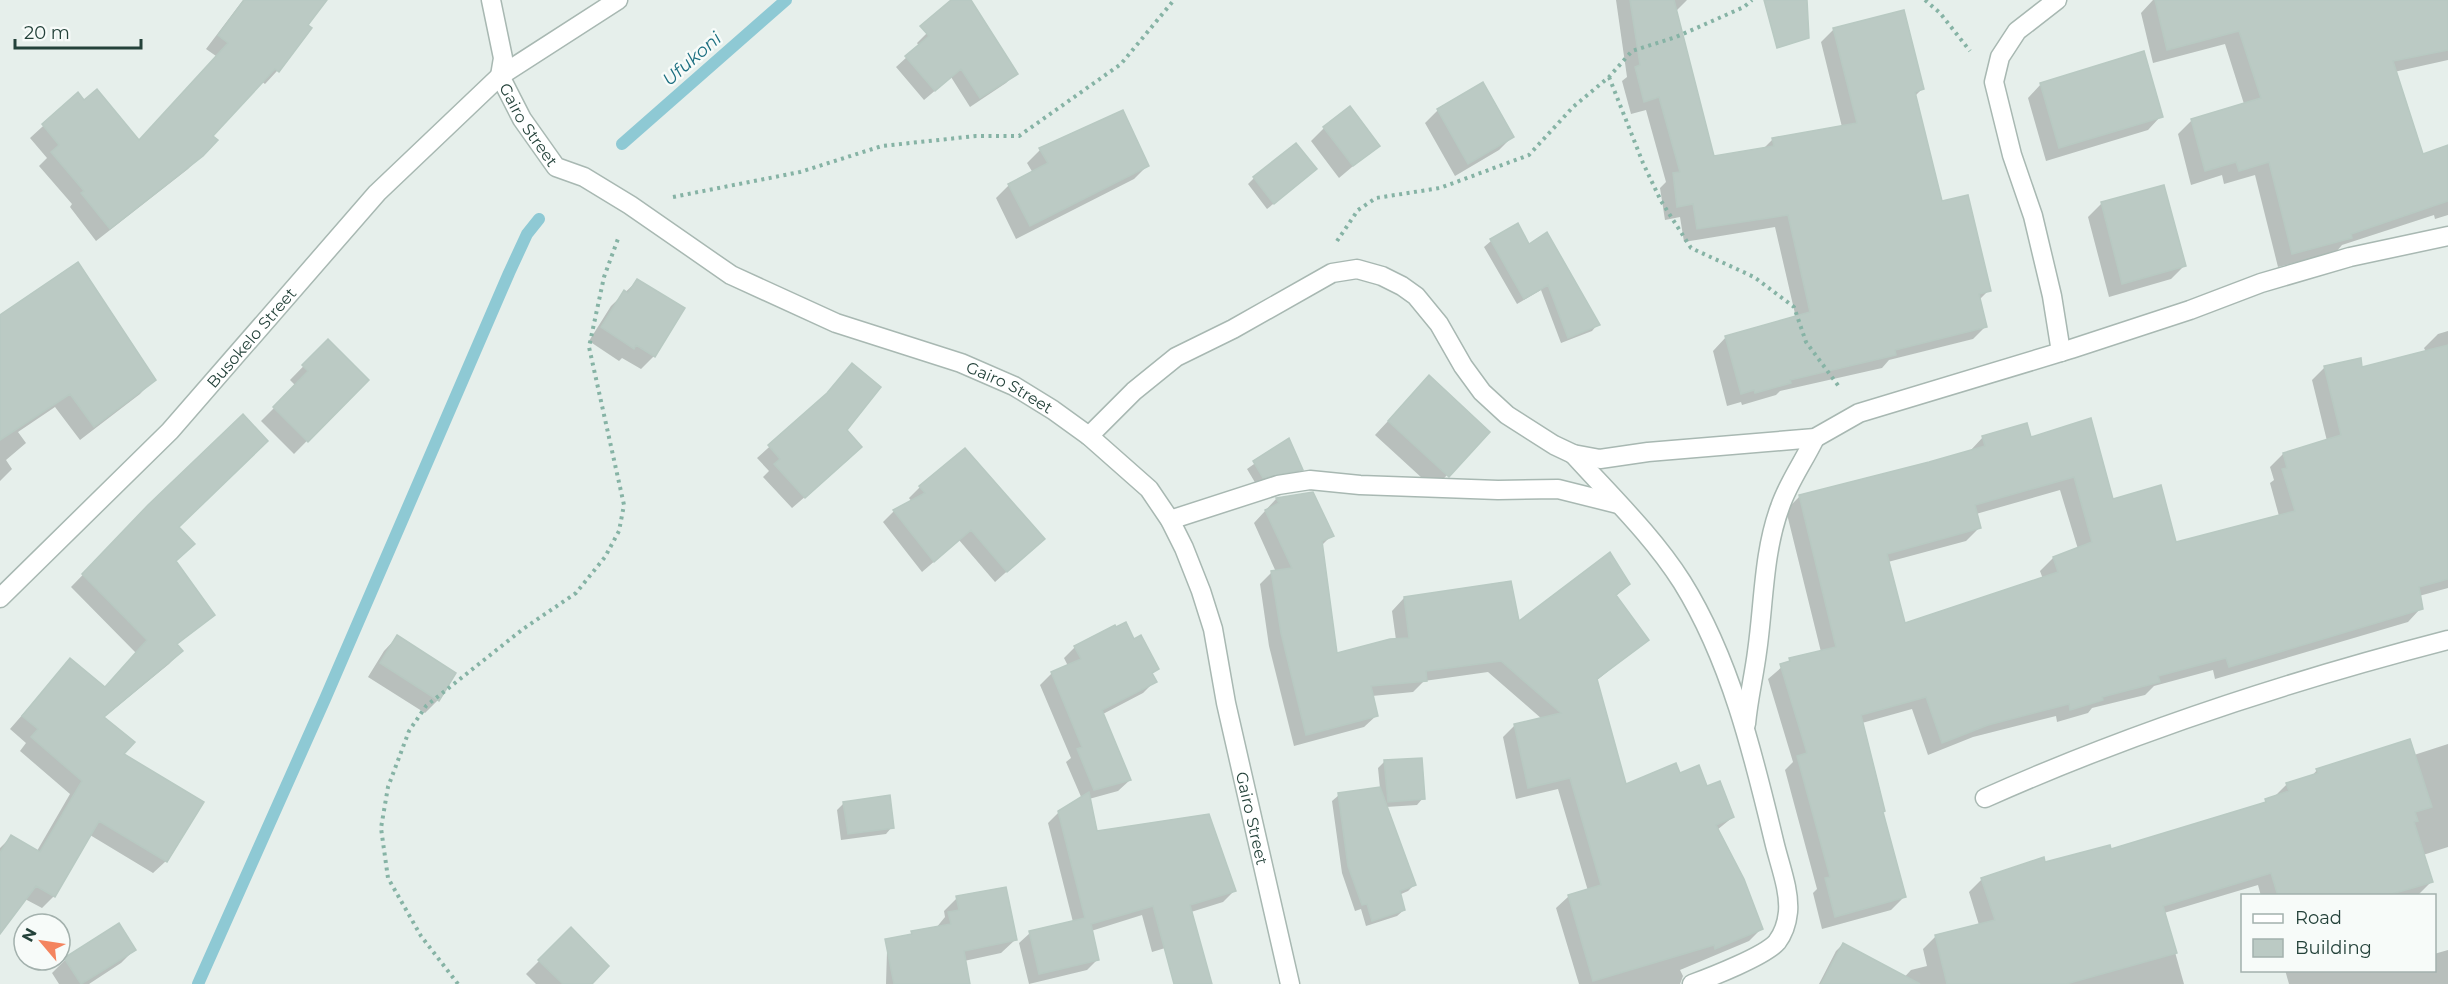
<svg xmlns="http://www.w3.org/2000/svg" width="2448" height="984" font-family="Montserrat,sans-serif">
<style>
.shadow{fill:#0003;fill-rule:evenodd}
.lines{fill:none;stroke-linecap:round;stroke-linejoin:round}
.stream{stroke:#8ec9d4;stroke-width:12}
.building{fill:#bbcac4;stroke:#b8c9c2;stroke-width:1.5;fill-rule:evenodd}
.street-casing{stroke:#a8b8b2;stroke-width:21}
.path{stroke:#86b3a5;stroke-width:4;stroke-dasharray:3 4.5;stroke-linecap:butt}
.street{stroke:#fff;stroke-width:18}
.labels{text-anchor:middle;stroke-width:5;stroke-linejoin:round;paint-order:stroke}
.street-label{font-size:16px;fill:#24423a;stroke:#f7fbf9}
.water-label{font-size:18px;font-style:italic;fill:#1c6f80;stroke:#f7fbf9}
</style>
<rect width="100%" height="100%" fill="#e6efeb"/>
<path class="shadow" d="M243,0H302L277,71L265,84L261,81L211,136L216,140L188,169L96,241L70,207L72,204L39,166L47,158L30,138L78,94L84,102L139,142L216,56L206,49Z
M1616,0H1687L1675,12L1713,157L1763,149L1773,139L1842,127L1821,42L1834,29L1922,89L1915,96L1941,203L1989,290L1979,300L1986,326L1973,339L1889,360L1882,368L1780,391L1776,395L1742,405L1741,402L1727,406L1713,351L1726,337L1796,318L1775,227L1684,242L1680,217L1665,220L1660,188L1666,182L1646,110L1631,114L1622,81L1627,77Z
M2153,0H2448V60L2394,72L2422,156L2448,146V215L2435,219L2434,215L2342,245L2336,252L2278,267L2255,175L2224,184L2222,175L2191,185L2178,134L2192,120L2244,104L2225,44L2153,63L2141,13Z
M927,33L1016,73L1006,83L970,107L951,77L924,100L896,67L919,46L917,43Z
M2041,84L2161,116L2148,130L2046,161L2028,98Z
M1438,110L1512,137L1499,150L1455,176L1425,123Z
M1122,112L1147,166L1134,179L1016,239L996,198L1009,185L1033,173L1027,163L1040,150Z
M1324,128L1378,145L1339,178L1311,141Z
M1308,176L1267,209L1248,184L1254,178Z
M2163,187L2184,266L2171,279L2109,297L2088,217L2101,204Z
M1517,226L1529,246L1598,324L1592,331L1561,343L1541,290L1517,304L1484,247L1491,241Z
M637,281L654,356L641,369L622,358L619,361L589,341L611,306Z
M0,317L154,379L140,394L80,440L55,407L18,432L26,443L6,460L12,469L0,481Z
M2448,331V588L2419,596L2421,608L2408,622L2215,679L2213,670L2154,686L2145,695L2092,708L2088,713L2057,722L2056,716L1973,737L1928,755L1912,709L1862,723L1882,812L1904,897L1891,910L1822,929L1813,893L1817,889L1785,770L1793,762L1768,679L1790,660L1821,652L1786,510L1799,497L1929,464L1970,451L1983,437L2030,439L2112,501L2175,544L2279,516L2270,483L2274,480L2270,467L2283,454L2327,441L2312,380L2325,367L2361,369L2426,352L2424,348L2438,334ZM2060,490L2078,549L2053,558L2040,571L2043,579L1904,625L1888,562L1966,541L1979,528L1976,514Z
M328,341L367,380L294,454L261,421L296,386L290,380Z
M852,365L845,430L849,459L792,508L763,477L769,471L757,458L820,401Z
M1416,391L1487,432L1434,489L1375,435Z
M1288,440L1301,469L1295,476L1256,484L1247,469Z
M920,487L1031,550L995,582L959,540L922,572L883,522L894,511L912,502L909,498Z
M1313,493L1332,535L1321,546L1336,655L1396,640L1392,611L1404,598L1518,624L1628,584L1615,597L1647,639L1596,681L1625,786L1679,775L1707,788L1733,817L1717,830L1761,929L1749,941L1680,970L1683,976L1680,984H1579L1556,908L1569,896L1588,891L1558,789L1516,799L1503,737L1515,725L1542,719L1488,672L1424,681L1413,692L1372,696L1377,715L1364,727L1294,746L1269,646L1260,584L1272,572H1276L1254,523L1276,499Z
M136,520L177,527L174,561L213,615L176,645L181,651L169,664L103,718L122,755L166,861L153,873L90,835L54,896L42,908L25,899L0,932V848L11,837L37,851L70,794L20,751L26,743L10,729L70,660L104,689L136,653L71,587Z
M397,637L438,700L425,713L368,677L384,651Z
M1134,641L1157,669L1151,675L1155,681L1143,693L1103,714L1130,780L1118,791L1089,799L1096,833L1234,891L1223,902L1191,912L1185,942L1152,952L1142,915L1091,931L1097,960L1087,970L1029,984L1019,943L1030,933L1073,922L1048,823L1059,812L1082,799L1066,762L1071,758L1040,685L1052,673L1068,666L1064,658L1075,647Z
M2448,744V847L2423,855L2432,881L2419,894L2261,896L2258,885L2164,913L2184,984H1898L1911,970L1927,966L1923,949L1936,936L1979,925L1969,892L1982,879L2110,850L2262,804L2273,798L2287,784L2311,777L2317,770L2414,755Z
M1385,761L1423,798L1417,805L1386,807L1414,885L1408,891L1399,895L1404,910L1397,916L1366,926L1361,909L1355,911L1342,873L1332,801L1339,795L1380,788L1378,768Z
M844,803L892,827L886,834L841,840L837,810Z
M957,898L1015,940L1001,953L964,961L968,984H886L887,951L900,938L908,936L912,933L936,928L945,917L944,911Z
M118,925L134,950L121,963L89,984H59L52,973L65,960Z
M571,929L590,984H536L526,974Z
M1843,944L1867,984H1819L1836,951Z
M2448,950V984H2289L2285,970H2434V954Z"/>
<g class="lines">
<path class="stream" d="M622,144L786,0
M198,984L325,699L509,273L527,234L539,219"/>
</g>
<path class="building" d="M244,0H327L308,25L312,28L279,72L275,69L213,136L218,140L203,156L110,229L81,193L84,191L51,152L59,145L42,124L78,92L84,100L97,89L139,140L228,43L218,35Z
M951,0H971L1018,74L980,98L961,69L935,91L905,56L929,36L920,26Z
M1630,0H1674L1714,156L1774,146L1772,138L1857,123L1833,28L1904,10L1924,89L1915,92L1942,201L1968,195L1991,291L1979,294L1987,327L1895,350L1896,355L1790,380L1791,383L1755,393L1754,390L1741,394L1725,336L1810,312L1788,215L1697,229L1693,204L1677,207L1673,173L1680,172L1659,97L1644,102L1635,67L1640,65Z
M1764,0H1807L1809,38L1777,48Z
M2155,0H2448V50L2393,61L2423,154L2448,145V201L2351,234L2352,238L2292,254L2269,162L2239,171L2236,162L2205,171L2191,119L2261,98L2239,31L2167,50Z
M2144,51L2163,117L2059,148L2040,83Z
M1483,82L1514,137L1468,164L1437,109Z
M1350,106L1380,146L1353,166L1323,127Z
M1123,110L1149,166L1030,226L1008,184L1048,163L1039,148Z
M1296,143L1317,169L1274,204L1253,177Z
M2164,185L2186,266L2122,284L2101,202Z
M1518,223L1529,244L1547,232L1600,325L1568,338L1548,285L1524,299L1490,239Z
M78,262L156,380L94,427L70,394L0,440V315Z
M637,279L685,308L655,357L636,345L634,349L601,327L624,290L628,293Z
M328,339L369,380L308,442L273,407L308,371L302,365Z
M2448,345V579L2419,587L2423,609L2229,667L2226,658L2158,676L2160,682L2102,697L2103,700L2070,710L2069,704L1988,725L1942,743L1926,697L1861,715L1885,811L1883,812L1906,897L1835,917L1825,878L1830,877L1797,756L1807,753L1780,664L1790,661L1789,658L1836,647L1799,495L1929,462L1985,446L1982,436L2027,423L2031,437L2091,418L2113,499L2161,485L2176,542L2295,511L2282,469L2287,468L2283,453L2341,435L2324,366L2361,358L2362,367ZM2074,477L2092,542L2053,557L2058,572L1905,623L1887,554L1981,528L1975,505Z
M852,363L881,387L847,430L862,447L805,498L774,464L780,459L768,445L827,393Z
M1429,375L1490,432L1449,477L1388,421Z
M243,414L268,441L179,527L195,544L176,561L215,615L177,644L183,651L104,717L135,742L124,754L204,802L167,862L99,821L55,897L36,886L0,934V853L11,835L40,852L82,781L31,737L38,729L22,716L70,658L105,687L147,640L82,574L148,505Z
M1289,438L1303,470L1263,478L1253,461Z
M965,448L1045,539L1007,572L971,530L934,562L893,510L925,493L919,486Z
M1313,492L1334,536L1322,541L1337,653L1390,639L1409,638L1404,597L1511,581L1519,621L1610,552L1630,584L1616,595L1649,640L1597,679L1626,784L1676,763L1680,773L1699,765L1707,786L1720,781L1734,817L1716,825L1744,879L1763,929L1715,949L1714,945L1593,981L1568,895L1601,885L1570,778L1528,788L1514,724L1561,713L1501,661L1426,671L1427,681L1371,686L1378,716L1306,735L1281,633L1271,571L1292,568L1265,510L1279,503L1276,498Z
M1126,622L1134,639L1141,635L1159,669L1152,673L1157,682L1102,710L1131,780L1094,790L1077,749L1082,747L1051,672L1081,659L1074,646L1115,625L1116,627Z
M397,635L456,673L439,701L380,663Z
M2410,739L2432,807L2415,812L2418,821L2414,822L2433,882L2385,896H2278L2271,873L2163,906L2177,953L2066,984H1947L1935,935L1995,920L1981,878L2044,857L2045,862L2110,845L2111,849L2266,802L2265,799L2289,791L2286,783L2318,773L2316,769Z
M1422,758L1425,799L1388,802L1384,760Z
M1380,787L1416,885L1400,891L1405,910L1372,921L1367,904L1362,905L1348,866L1338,793Z
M1089,792L1097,831L1209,814L1236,891L1190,905L1212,984H1174L1153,906L1091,924L1099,960L1039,974L1029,931L1085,918L1058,811Z
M890,795L894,828L848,834L843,802Z
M1006,887L1017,940L964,951L970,984H894L885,939L912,934L911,931L951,924L948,912L959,910L956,896Z
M119,923L136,950L81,984L64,958Z
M571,927L609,966L592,984H563L538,960Z
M1843,943L1920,984H1821Z"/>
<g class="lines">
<defs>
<g id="street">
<path id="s1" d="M491,0L503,58L500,76L522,119L556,167L584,177L630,205L731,275L836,323L961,363L1014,386L1053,410L1089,436L1149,489L1170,520L1184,548L1201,591L1213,629L1226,703L1290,984"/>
<path d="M2057,0L2017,31L2000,57L1994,82L2012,155L2033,216L2052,296L2061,352"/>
<path d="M1089,436L1134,391L1176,357L1233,329L1332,273L1357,269L1382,276L1402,286L1416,296L1439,324L1463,366L1482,392L1507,415L1554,445L1573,454L1600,459L1648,452L1815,438L1859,413L2071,349L2190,310L2261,283L2350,257L2448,236"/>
<path d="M1573,454C1610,495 1652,535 1682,582C1730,659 1753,753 1774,841C1779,863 1790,890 1788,912C1787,922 1783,934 1777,942C1765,956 1711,977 1692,984"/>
<path d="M1170,520L1278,485L1310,480L1360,485L1498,490L1558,489L1618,504"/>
<path id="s2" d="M0,598L170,431L377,193L500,76L618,0"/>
<path d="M1746,724C1748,700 1754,676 1757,652C1764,604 1763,553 1780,507C1788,483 1804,461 1815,438"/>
<path d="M1985,798C2135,731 2289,681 2448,640"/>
</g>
</defs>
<use href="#street" class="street-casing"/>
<path class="path" d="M1925,0L1940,13L1970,51
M1609,77L1643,163L1661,201L1691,248L1754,277L1794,307L1806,342L1840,388
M673,197L800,172L882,146L976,136H1019L1121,64L1174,0
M1337,241L1358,210L1376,198L1440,188L1529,155L1573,107L1609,77L1632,51L1676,37L1744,7L1752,0
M458,984L421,936L388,878L381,828L388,787L409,731L426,706L523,629L576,593L605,557L619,531L624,505L589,347L604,277L619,236"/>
<use href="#street" class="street"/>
</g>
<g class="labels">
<g class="street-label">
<text dy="6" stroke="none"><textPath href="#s1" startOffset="134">Gairo Street</textPath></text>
<text dy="6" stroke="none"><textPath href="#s2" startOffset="362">Busokelo Street</textPath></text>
<text dy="6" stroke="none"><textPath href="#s1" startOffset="692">Gairo Street</textPath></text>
<text dy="6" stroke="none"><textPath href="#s1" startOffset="1214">Gairo Street</textPath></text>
</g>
<g class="water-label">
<text transform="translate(692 59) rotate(-41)" y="6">Ufukoni</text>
</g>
</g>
<rect x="2241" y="894" width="195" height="78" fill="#f7fbf9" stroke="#a3b1ad" stroke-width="1.5"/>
<rect x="2253" y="914" width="30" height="9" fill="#ffffff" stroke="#a3b1ad" stroke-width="1.5"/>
<text x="2295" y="924" font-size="18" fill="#24423a">Road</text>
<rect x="2253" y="939" width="30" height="18" fill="#bbcac4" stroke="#a3b1ad" stroke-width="1.5"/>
<text x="2295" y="954" font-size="18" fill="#24423a">Building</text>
<g transform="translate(42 942) rotate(299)"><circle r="28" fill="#f7fbf9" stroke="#a3b1ad" stroke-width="1.5"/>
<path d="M0-4.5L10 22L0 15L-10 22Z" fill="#f4845f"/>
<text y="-9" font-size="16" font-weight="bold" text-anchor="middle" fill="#24423a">N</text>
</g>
<path d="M15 39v9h126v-9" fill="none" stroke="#24423a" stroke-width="3"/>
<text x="24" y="39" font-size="18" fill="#24423a" stroke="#f7fbf9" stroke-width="4.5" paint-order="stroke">20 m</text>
</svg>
